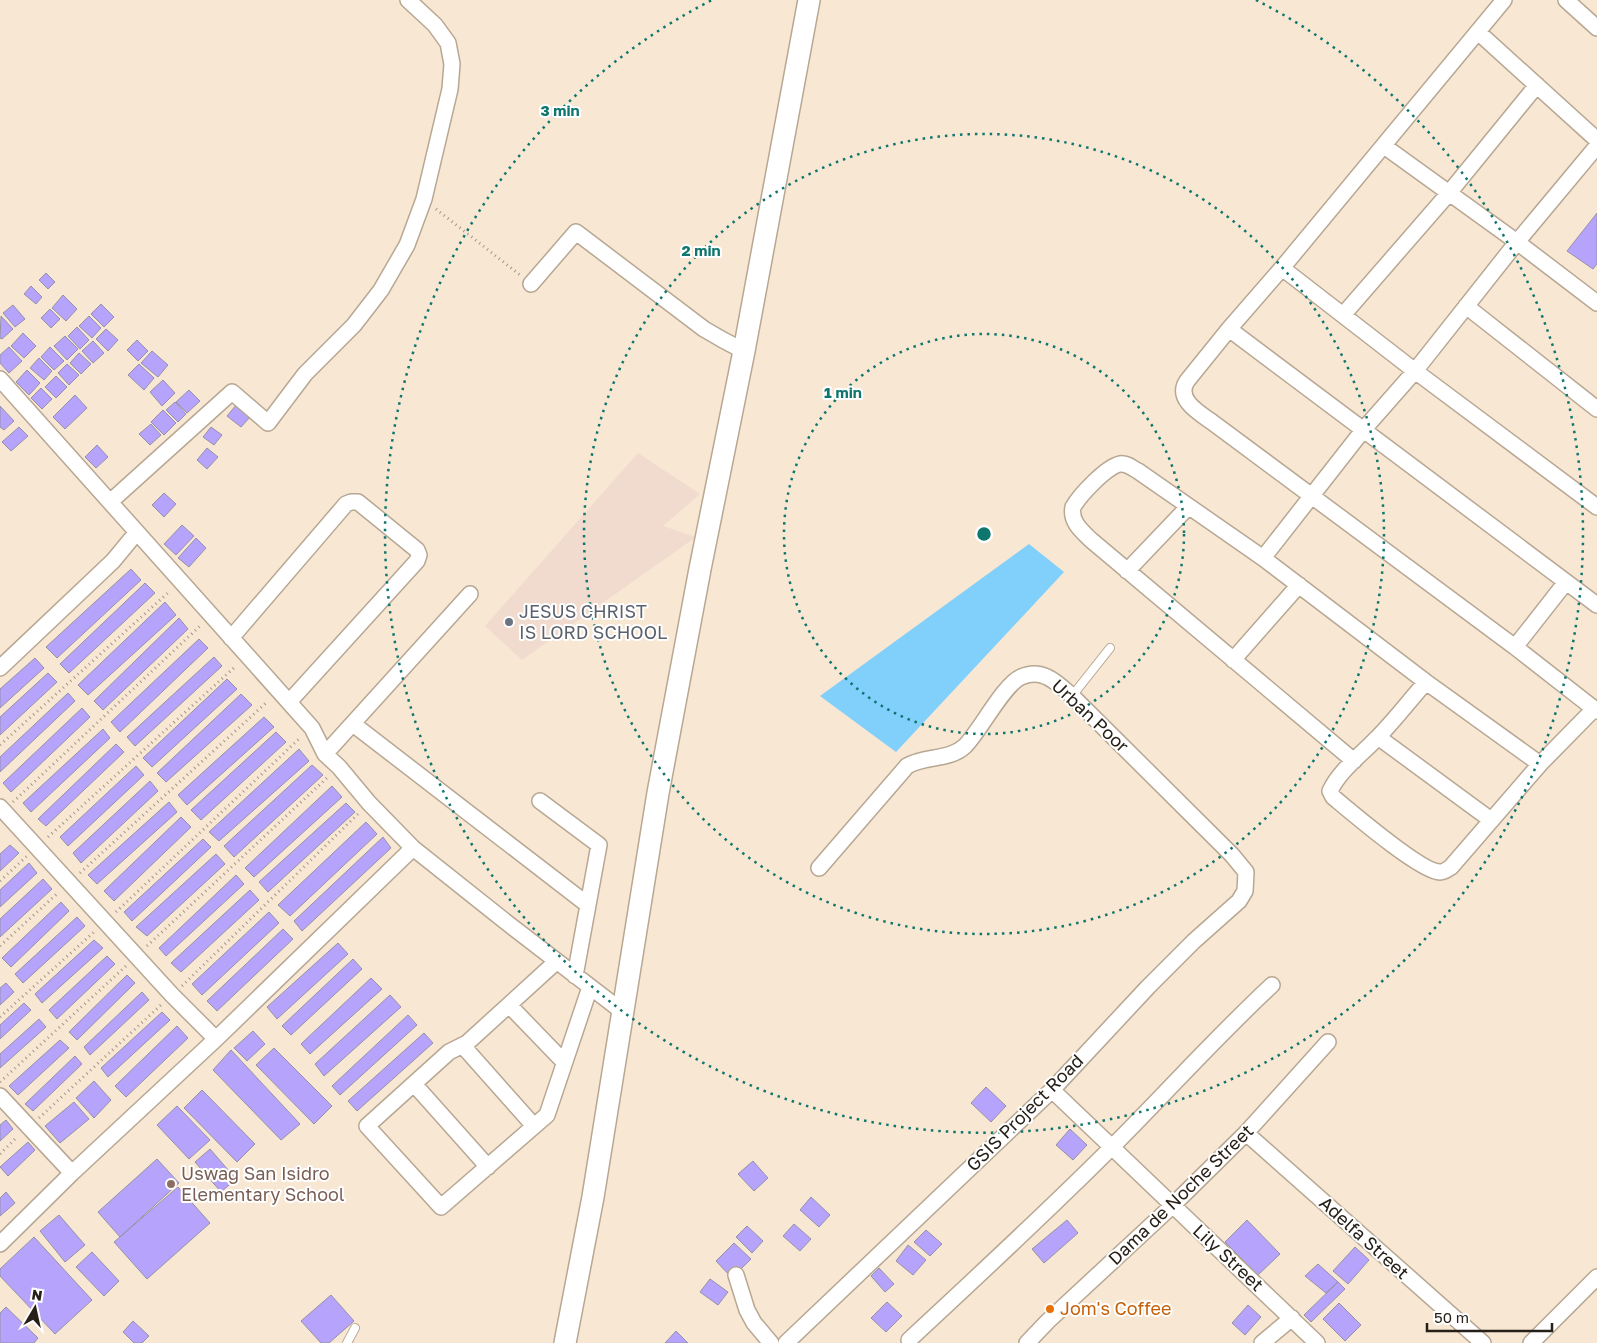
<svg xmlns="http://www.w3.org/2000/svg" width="1597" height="1343" font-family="'Golos Text',sans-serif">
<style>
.commercial{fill:#f1dbce}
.water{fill:#81cffb}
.building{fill:#b6a4fc;stroke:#9491a7}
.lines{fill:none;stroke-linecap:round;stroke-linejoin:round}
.lane-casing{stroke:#b7a793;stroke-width:10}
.street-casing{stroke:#b7a793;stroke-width:18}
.secondary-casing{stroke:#b7a793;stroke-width:24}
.path{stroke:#a49788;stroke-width:3;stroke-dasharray:1 4;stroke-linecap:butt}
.lane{stroke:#fff;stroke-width:8}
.street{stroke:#fff;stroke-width:15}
.secondary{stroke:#fff;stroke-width:21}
.ring{fill:none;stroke:#0f766e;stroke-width:2.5;stroke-dasharray:2.5 5}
.worship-dot{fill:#6b7280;stroke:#fff;stroke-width:2}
.education-dot{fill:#8d6e63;stroke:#fff;stroke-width:2}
.food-dot{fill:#e8710a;stroke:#fff;stroke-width:2}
.labels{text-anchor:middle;stroke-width:4;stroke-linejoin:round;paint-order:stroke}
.worship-label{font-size:18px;fill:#5b616d;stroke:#fff;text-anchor:start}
.street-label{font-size:18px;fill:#272019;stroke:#fff}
.education-label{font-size:18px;fill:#785e54;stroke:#fff;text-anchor:start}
.food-label{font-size:18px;fill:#c56008;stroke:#fff;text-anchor:start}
.centre{fill:#0f766e;stroke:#fff;stroke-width:2.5}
.ring-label{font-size:15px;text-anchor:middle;font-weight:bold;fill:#0f766e;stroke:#fff;stroke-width:4;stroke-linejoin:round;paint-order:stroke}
</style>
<rect width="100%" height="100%" fill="#f8e7d3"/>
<path class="commercial" d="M638,453L700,494L663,526L696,537L522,660L485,626Z"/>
<path class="water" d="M1029,544L1064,572L896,752L820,696Z"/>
<path class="building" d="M1597,213V264L1593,269L1567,251Z
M46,273L55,282L48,289L39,280Z
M31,286L42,297L36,304L24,294Z
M63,295L77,309L66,321L52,308Z
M101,304L114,317L104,327L91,314Z
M13,305L25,319L15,327L3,313Z
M50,309L60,319L51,328L41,318Z
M1,316L13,329L2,339L0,338Z
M89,316L101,328L92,338L79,326Z
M77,327L89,340L80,349L68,336Z
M106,329L118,340L108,351L96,339Z
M23,333L36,346L24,358L11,346Z
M65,336L78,349L67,360L54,346Z
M137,340L148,351L138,361L127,350Z
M93,341L104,353L93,363L82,351Z
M9,347L22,361L9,373L0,363V355Z
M50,347L64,361L54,370L41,357Z
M152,351L168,365L158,377L141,363Z
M79,353L91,364L81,374L70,363Z
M39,358L52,371L44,380L30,368Z
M67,364L79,375L69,385L58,373Z
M139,364L154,378L144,390L128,375Z
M27,370L40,383L29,395L16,382Z
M56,376L67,387L56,398L45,387Z
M163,380L175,393L162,406L150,392Z
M41,388L52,399L42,409L31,398Z
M189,390L200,401L187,413L176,402Z
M75,395L87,408L65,429L53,417Z
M175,402L186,414L178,422L166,410Z
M237,404L251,416L241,427L227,416Z
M0,406L14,421L4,430L0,427Z
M163,410L176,423L164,435L151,422Z
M151,424L161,435L150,445L139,434Z
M19,427L28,436L11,451L2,442Z
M211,427L222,435L214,445L203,437Z
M97,445L108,457L96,468L85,457Z
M207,448L218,457L207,469L197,460Z
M164,493L176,504L164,517L152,505Z
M182,525L194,536L176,555L164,544Z
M196,538L206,548L189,567L178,558Z
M131,569L141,580L57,658L46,647Z
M145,583L155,593L69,673L60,664Z
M165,602L176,615L88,695L78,685Z
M179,618L188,629L103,710L94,701Z
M199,639L208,648L120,732L111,722Z
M214,657L222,666L135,746L127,737Z
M35,658L44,668L0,708V689Z
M48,673L57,682L0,735V717Z
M227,679L237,689L152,767L143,758Z
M68,693L75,701L0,772V757Z
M241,694L252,705L166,782L157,773Z
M82,708L90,717L11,792L3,783Z
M264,717L274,727L187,805L178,795Z
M103,729L110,738L31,812L23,803Z
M276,732L286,742L201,820L191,810Z
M116,744L124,752L46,826L38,819Z
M299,749L309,761L219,841L209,832Z
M312,765L323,775L234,857L224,846Z
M136,766L144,775L68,846L60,837Z
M150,781L158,791L81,863L73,853Z
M332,786L342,797L254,877L245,868Z
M169,802L177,812L97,884L88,875Z
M346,803L355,812L268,892L259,882Z
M181,817L191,827L114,901L104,891Z
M366,822L377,834L290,916L278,905Z
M383,837L391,848L302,931L294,921Z
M203,839L211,847L132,921L124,912Z
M10,845L19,853L0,871V854Z
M216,854L225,864L147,936L136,927Z
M29,863L37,873L0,907V890Z
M236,875L244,884L166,956L159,948Z
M43,879L52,889L0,937V919Z
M250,890L259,900L181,972L171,963Z
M61,902L69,911L11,967L2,958Z
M269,912L279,923L202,995L192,984Z
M77,917L85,926L23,983L15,974Z
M283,929L293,939L217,1011L207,1001Z
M94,940L103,948L42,1003L35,994Z
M338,943L348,954L277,1019L267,1007Z
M107,956L115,964L57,1019L49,1010Z
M353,959L362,969L291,1035L282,1026Z
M127,975L135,983L77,1040L69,1032Z
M371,978L382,989L310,1054L301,1044Z
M6,983L14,992L0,1005V988Z
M142,992L149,1000L90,1055L84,1047Z
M390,995L401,1007L324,1076L315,1064Z
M24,1003L31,1010L0,1039V1025Z
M162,1012L170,1020L108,1077L101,1068Z
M408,1015L417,1025L340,1095L332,1086Z
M39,1019L46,1027L0,1068V1054Z
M177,1026L188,1038L126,1097L115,1086Z
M253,1031L265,1044L247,1061L234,1048Z
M424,1033L433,1043L357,1111L348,1101Z
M60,1040L69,1048L18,1095L9,1086Z
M274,1048L332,1106L314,1124L256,1065Z
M231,1050L300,1124L281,1140L213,1070Z
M75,1056L82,1064L33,1111L25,1104Z
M94,1081L111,1100L94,1118L76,1098Z
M986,1087L1006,1106L991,1122L971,1103Z
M202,1090L255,1144L237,1162L184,1108Z
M74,1102L89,1119L60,1143L45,1126Z
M177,1106L210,1140L189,1159L157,1125Z
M6,1120L13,1129L0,1141V1125Z
M1070,1129L1087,1145L1073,1160L1056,1145Z
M28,1142L35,1150L8,1176L0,1167Z
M210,1149L236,1179L221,1192L195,1162Z
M157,1159L179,1183L120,1237L98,1212Z
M753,1161L768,1178L754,1191L738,1174Z
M178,1187L210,1223L147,1279L114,1242Z
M6,1192L15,1203L0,1216V1198Z
M811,1197L830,1215L819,1227L800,1210Z
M59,1215L85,1245L65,1262L40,1231Z
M1067,1220L1078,1233L1044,1263L1032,1249Z
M1247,1220L1280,1254L1258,1275L1225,1242Z
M794,1224L811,1239L800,1251L783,1236Z
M747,1226L763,1241L752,1253L736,1237Z
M926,1230L942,1244L930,1256L914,1242Z
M34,1237L92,1300L55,1334L0,1276V1269Z
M734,1243L751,1259L732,1278L716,1261Z
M908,1245L926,1260L913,1275L896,1261Z
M1355,1247L1369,1260L1348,1284L1333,1271Z
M92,1252L119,1281L104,1296L76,1267Z
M1318,1264L1338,1282L1326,1293L1305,1276Z
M879,1268L894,1284L885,1292L871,1276Z
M710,1279L728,1292L718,1305L700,1292Z
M1338,1282L1345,1289L1311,1322L1304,1315Z
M331,1295L354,1321L329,1343H321L301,1321Z
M887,1302L902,1316L886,1332L871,1318Z
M1339,1303L1361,1325L1345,1341L1323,1319Z
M1248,1305L1261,1317L1245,1335L1232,1323Z
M6,1307L38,1338L34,1343H0V1313Z
M133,1321L149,1336L142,1343H134L123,1332Z
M676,1331L688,1343H665Z"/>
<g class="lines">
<defs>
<path id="lane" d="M1072,696L1110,648
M347,1343L355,1328"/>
<path id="street" d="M1504,0L1282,268L1229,329L1187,381C1175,399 1199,413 1212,422L1515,647L1597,711
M1566,0L1597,28
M1478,32L1597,140
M1384,146L1517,242L1597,303
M1282,268L1415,371L1597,507
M531,284L576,232L704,329L723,340L744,351
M1466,306L1597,409
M1343,315L1449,193L1537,85
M1229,329L1597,605
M0,379L312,728L325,754L339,767L369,803L413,848L506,922L623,1012
M110,502L232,392L268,423L305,374L354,325L381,290L407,245L424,199L450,89L452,64L448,43L435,25L408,0
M1263,558L1364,429L1415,371L1517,242L1597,146
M1127,571L1188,507
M231,638L346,504L351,502H358L417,550L419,555L417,561L289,702
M1515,647L1566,582
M1233,660L1299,585
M0,668L113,561L137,532
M1426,682C1409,701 1394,721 1377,738C1361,755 1340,770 1330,791L1333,797C1350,811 1421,872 1440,872C1444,872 1448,869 1451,867L1540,764L1594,709
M353,724L588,905
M1378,737L1491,820
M325,754L470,594
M1354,761L1091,540C1082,531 1070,522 1073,507C1080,495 1106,467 1120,464C1127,463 1132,468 1138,471L1263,558L1426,682L1540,764
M540,801L599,845L575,976
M0,807L172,995L216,1039
M557,961L467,1043L449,1052L367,1126L441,1207L547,1115L590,987
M509,1005L564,1062
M463,1046L534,1126
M414,1084L488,1167
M1052,1090L1317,1343
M0,1096L72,1173
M1246,1133L1483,1343
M0,1244L72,1173L216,1039L413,848
M736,1275L747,1310L754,1323L771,1343
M909,1340C977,1277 1046,1213 1112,1147C1166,1093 1216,1037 1272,985
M786,1343L1052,1090L1148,987L1194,941L1239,901L1245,891L1246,872L1232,855L1072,696C1064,689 1056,681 1047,677C1039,673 1030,673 1021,677C1004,684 980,731 965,746C949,761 925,755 907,766L819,868
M1027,1343L1048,1321L1172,1206L1246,1133L1328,1042
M1262,1343L1292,1318
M1531,1343L1597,1277"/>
<path id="secondary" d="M565,1343L593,1197L658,793L700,569L744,351L809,0"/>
</defs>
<use href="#lane" class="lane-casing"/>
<use href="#street" class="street-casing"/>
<use href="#secondary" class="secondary-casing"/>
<path class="path" d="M436,209L520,275
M0,745L170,591
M13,802L200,626
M48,837L236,666
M80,873L267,702
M0,881L27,856
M116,912L300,738
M0,946L59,892
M147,946L329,776
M182,986L358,814
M0,1017L94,932
M0,1082L126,966
M39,1118L161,1005
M0,1154L17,1137"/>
<use href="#lane" class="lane"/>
<use href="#street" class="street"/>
<use href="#secondary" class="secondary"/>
</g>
<g class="ring">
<circle cx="984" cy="534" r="200"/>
<circle cx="984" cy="534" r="400"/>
<path d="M1256 0A599 599 0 1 1 712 0"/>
</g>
<circle class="worship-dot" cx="509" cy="622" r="5"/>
<circle class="education-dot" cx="171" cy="1184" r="5"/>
<circle class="food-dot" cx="1050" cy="1309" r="5"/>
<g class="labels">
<g class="worship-label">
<text x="519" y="618">JESUS CHRIST<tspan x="519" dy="21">IS LORD SCHOOL</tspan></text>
</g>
<g class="street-label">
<text transform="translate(1090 716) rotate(43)" y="6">Urban Poor</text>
<text transform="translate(1025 1113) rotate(-45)" y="6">GSIS Project Road</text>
<text transform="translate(1181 1195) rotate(-44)" y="6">Dama de Noche Street</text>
<text transform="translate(1364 1238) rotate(42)" y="6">Adelfa Street</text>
<text transform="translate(1228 1258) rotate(43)" y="6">Lily Street</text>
</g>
<g class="education-label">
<text x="181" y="1180">Uswag San Isidro<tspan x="181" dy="21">Elementary School</tspan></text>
</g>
<g class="food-label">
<text x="1060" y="1315">Jom's Coffee</text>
</g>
</g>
<circle cx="984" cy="534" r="8" class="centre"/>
<g class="ring-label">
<text x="560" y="116">3 min</text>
<text x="701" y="256">2 min</text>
<text x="843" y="398">1 min</text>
</g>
<g transform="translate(35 1308) rotate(9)" stroke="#ffffff" stroke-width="4" paint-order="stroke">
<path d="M0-4L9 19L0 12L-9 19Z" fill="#272019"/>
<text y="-8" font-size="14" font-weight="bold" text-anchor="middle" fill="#272019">N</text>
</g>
<path d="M1427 1323v8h125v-8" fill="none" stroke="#272019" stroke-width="2.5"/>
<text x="1434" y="1323" font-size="15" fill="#272019" stroke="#ffffff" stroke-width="4" paint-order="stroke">50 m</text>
</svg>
